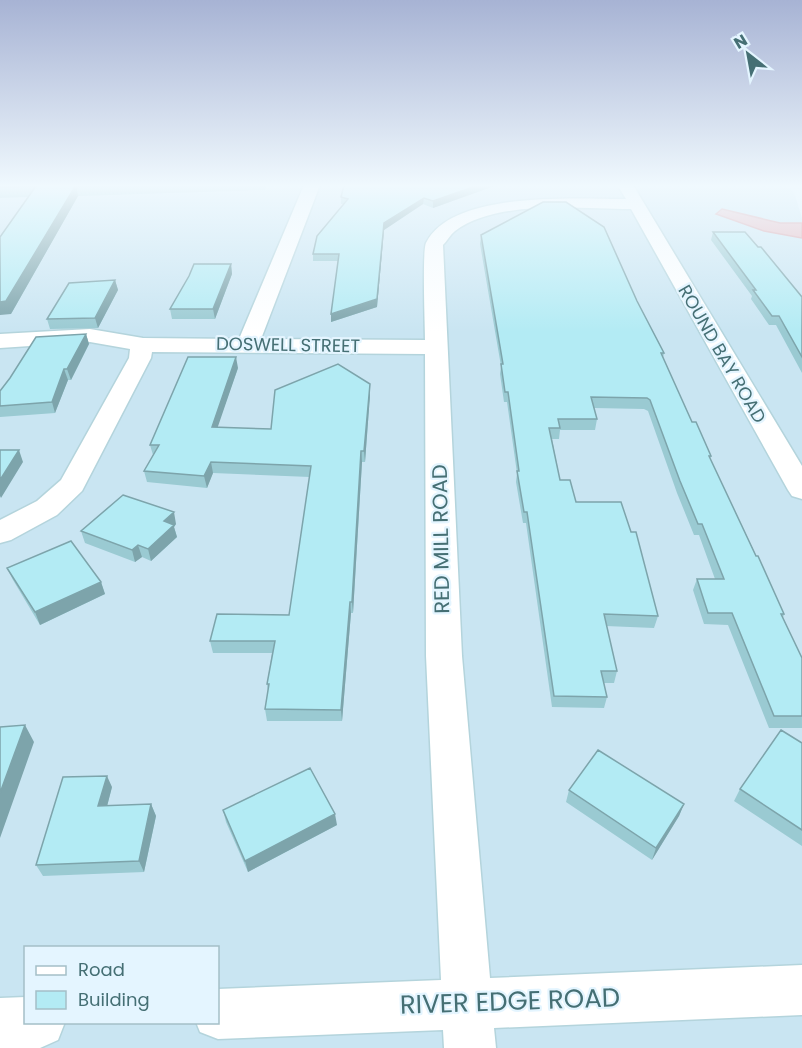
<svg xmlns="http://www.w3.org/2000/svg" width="802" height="1048" font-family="Poppins,sans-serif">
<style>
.residential{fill:#c9e5f2;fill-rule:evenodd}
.water{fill:#e7b1b7;stroke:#da979d;stroke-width:1.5}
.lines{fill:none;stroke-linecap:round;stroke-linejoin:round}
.minor-casing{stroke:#b4d4dc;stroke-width:3}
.minor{fill:#fff;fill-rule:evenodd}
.wall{fill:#9acad2}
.shaded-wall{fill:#7da4ab}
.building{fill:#b3ebf4;stroke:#7da4ab;stroke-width:1.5}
.labels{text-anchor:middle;stroke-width:4.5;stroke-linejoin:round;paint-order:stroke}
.far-street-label{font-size:18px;fill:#456f74;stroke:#e4f5ff}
.street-label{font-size:21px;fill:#456f74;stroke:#e4f5ff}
.near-street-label{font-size:26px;fill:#456f74;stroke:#e4f5ff}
</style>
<rect width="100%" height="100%" fill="#ddf2fd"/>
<path class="residential" d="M0,185H784L794,192L802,218V1048H0ZM26,948H218V1022H26Z"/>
<path class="water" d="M722,209L780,223H802V238L764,231L716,214Z"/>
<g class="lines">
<defs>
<path id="minor" d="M304,185H320L261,339L425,340C425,325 422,252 426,243C452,190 576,199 626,199L618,186L633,185L802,466V499L792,496L788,490L631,209C580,209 498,199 455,231C450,235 447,241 443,245L462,656L490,978L802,965V1015L494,1028L496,1048H444L443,1030L218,1039L200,1032L196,1022H218V989L441,980L426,656L425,354L152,352L151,358L82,491L57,515L11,540L0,543V520L37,501L61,480L129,358L130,349L90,342L0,348V334L90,329L143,338L239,339Z
M26,997V1022H65L58,1040L40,1048H0V998Z"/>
</defs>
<use href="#minor" class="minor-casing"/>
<use href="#minor" class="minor"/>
</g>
<path class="wall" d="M0,185H267L265,190L78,196L11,314L28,197L0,198Z
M497,185L433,208L423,204L384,230L377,307L331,322L338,261H313V254L344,204H341V197Z
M713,232L802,297V373L776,325H769L751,299L752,296L711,240Z
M481,235L637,301L664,353L663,358L692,422L711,456L710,459L784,614L783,618L802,658V728H769L728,625L704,624L693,590L697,579H715L699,535H694L677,493L648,411L644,409L594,408L597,419L595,430H560L559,439H552L560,480L658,616L654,628L606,626L617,671L614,683H604L607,697L604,708L552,707L526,523H523L516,482L517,473L507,402H504L500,374L501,366L480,244Z
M231,264L232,274L215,319H172L170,309L189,276Z
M115,280L118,290L98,328L50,329L47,319Z
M86,334L89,344L71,380H68L55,413L0,417V391Z
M238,368L217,427L271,429L370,384V395L365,462H362L353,613H351L342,721H267L265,709L268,692L267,684L272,653H213L210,641L289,615L310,477L213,473L207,488L147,482L144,471L153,455L150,445Z
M176,524L174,527L177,537L151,561L142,557L135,562L85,543L81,531Z
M7,568L101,582L105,594L40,625L13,580Z
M802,743V846L734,801L740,789Z
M112,787L107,806L151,804L156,816L144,872L43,876L36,865Z
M569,790L684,804L679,816L652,860L566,802Z
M223,810L337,825L248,872L226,822Z"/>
<path class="shaded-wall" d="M76,185L78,196L11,314L0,315V302Z
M479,185H497L433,208V201Z
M424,198L423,204L384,230L377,307L331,322V314L384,223Z
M231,264L232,274L215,319L213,309Z
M115,280L118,290L98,328L95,318Z
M86,334L89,344L71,380L67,369Z
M236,357L238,368L214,438L212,427Z
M64,369L68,380L55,413L52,402Z
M370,384V395L365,462L364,451Z
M19,450L23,462L1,498L0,496V480Z
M361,451L362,462L353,613L352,602Z
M211,462L213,473L207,488L204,476Z
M174,512L176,524L174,527L177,537L151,561L148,549L164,521Z
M138,545L142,557L135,562L132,550Z
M101,582L105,594L40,625L35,612Z
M350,602L351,613L342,721L341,710Z
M25,725L34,742L0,838V793Z
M107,776L112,787L104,818L98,806Z
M151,804L156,816L144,872L139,861Z
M684,804L679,816L652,860L656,848Z
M335,814L337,825L248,872L245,861Z"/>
<path class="building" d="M0,185H76L6,301L0,302V237L36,186L0,187Z
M344,185H479L433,201L424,198L384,223L377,299L331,314L339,254H313L317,236L348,199L341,197Z
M543,202H566L604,227L637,301L664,353H661L692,422H696L711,456H709L756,556H758L784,614H781L802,658V716H774L732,613H708L697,579H724L702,524H698L680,481L650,400L647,398L591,397L597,419H558L560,428H549L560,480H570L576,502H621L631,532H636L658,616L604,614L617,671H601L607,697L554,696L527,512H524L517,471H519L508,392H505L501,364H503L481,235Z
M713,232H745L758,247H761L802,297V357L779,316H772L753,290H756Z
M194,264H231L213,309H170L189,276Z
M115,280L95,318L47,319L69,283Z
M86,334L67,369H64L52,402L0,406V391L10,378L36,337Z
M188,357H236L212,427L271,429L275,390L338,364L370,384L364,451H361L352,602H350L341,710L265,709L269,684H267L275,641H210L217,614L289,615L311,466L211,462L204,476L144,471L159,445H150Z
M0,450H19L0,480Z
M123,495L174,512L164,521L174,525L148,549L138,545L132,550L81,531Z
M71,541L101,582L35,612L7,568Z
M25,725L0,793V727Z
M781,730L802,743V830L740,789Z
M598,750L684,804L656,848L569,790Z
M310,768L335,814L245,861L223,810Z
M107,776L98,806L151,804L139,861L36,865L63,777Z"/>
<linearGradient id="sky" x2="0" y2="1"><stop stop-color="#a7b3d4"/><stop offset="0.56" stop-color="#f0f9fe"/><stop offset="1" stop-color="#f0f9fe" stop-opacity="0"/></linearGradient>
<rect width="802" height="332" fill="url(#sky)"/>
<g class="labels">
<g class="far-street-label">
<text transform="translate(288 345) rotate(1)" y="6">DOSWELL STREET</text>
<text transform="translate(722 354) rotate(60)" y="6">ROUND BAY ROAD</text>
</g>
<g class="street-label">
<text transform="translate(441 539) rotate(-91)" y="7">RED MILL ROAD</text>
</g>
<g class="near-street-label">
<text transform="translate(510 1001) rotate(-2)" y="9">RIVER EDGE ROAD</text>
</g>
</g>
<rect x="24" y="946" width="195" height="78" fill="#e4f5ff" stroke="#a4bfc7" stroke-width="1.5"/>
<rect x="36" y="966" width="30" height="9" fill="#ffffff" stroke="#a4bfc7" stroke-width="1.5"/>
<text x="78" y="976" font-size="18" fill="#456f74">Road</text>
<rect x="36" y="991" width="30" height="18" fill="#b3ebf4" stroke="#a4bfc7" stroke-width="1.5"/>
<text x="78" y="1006" font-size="18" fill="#456f74">Building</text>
<g transform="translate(748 54) rotate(329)" stroke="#e4f5ff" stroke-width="4.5" paint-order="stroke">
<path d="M0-4.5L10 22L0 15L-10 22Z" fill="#456f74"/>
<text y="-9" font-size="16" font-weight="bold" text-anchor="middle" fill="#456f74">N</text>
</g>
</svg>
